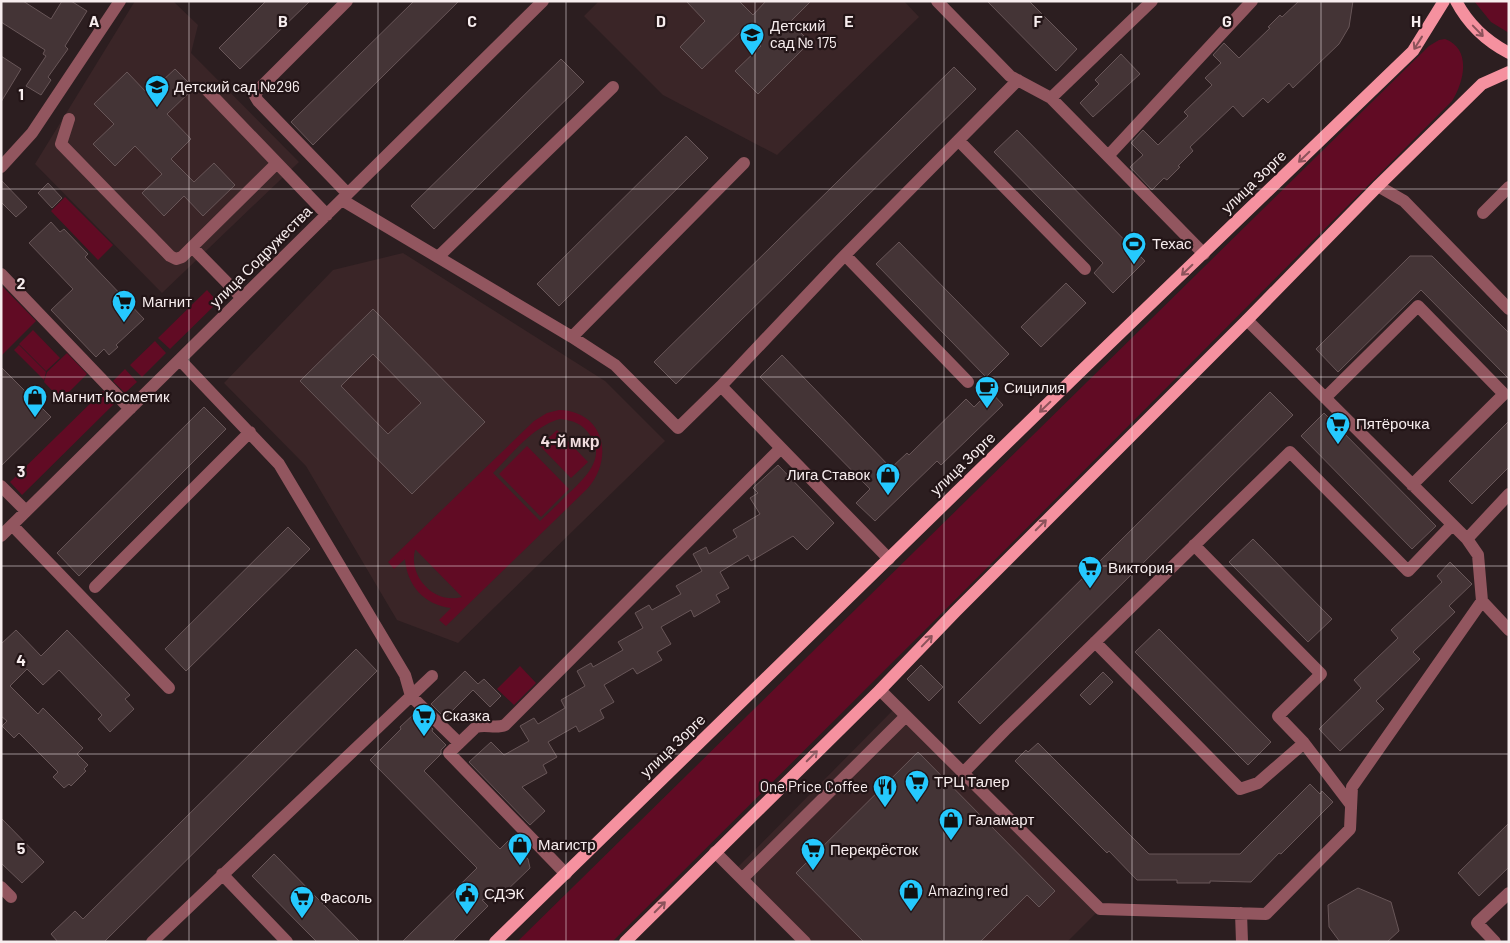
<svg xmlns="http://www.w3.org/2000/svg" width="1510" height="943" font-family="Barlow,sans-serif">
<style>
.built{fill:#3a2527}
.green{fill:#610b24;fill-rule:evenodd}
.building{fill:#443436;stroke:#685658;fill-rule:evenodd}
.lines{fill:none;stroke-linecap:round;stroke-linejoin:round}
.minor{stroke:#92565f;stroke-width:12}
.major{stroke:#f5919f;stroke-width:12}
.oneway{stroke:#8c535b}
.grid{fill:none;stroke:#f7edee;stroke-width:1;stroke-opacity:0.55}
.labels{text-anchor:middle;stroke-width:4.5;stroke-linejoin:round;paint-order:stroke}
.poi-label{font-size:15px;fill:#f7edee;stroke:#231517;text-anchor:start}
.street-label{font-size:15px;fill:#f7edee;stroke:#231517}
.neighbourhood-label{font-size:16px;font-weight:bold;fill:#f1dddf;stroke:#231517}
.grid-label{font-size:16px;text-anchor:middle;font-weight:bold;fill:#f7edee;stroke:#231517;stroke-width:4.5;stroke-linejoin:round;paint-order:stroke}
</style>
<rect width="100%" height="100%" fill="#2c1e20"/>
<path class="built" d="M135,1H173L198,25L191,53L299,162L162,293L35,164Z
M599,1H904L919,17L777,155L663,95L584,16Z
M403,253L605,381L665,441L458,643L397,620L306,466L224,383L333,270Z
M901,702L1103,906L1067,942H811L737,868Z"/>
<path class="green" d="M1474,1H1509V33L1491,22Z
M1445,39C1472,49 1464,82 1452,101L928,627L612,942H517L1429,46L1439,40Z
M65,197L113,245L98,260L51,211Z
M1,285L36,321L1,356Z
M207,290L218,302L170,349L158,338Z
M33,330L60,358L46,371L19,344Z
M155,341L166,353L142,377L130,365Z
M19,345L46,372L44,380L14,350Z
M67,353L87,374L61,400L44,382L47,372Z
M125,369L137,382L125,393L113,381Z
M103,391L115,403L22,495L10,482Z
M559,410C604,411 615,458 587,489L446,626L439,620L451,608C424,605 407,585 405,559L394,569L388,562L534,421L547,413ZM560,419C572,420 583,424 590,435C608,459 582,481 565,497C557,505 549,513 540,521L493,473C512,454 533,426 560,419ZM415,550H416L462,597C434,605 408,576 415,550Z
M557,430L588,462L571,478L540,446Z
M527,446L569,489L541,517L499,474Z
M520,666L536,683L514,705L497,689Z"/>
<path class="building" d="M1,1H23L51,19L62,1H71L87,11L65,46L68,49L48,77L51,80L41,95L26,86L46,56L43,54L45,50L1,22Z
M266,1H310L240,69L219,48Z
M414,1H459L313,145L291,122Z
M686,1H739L753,15L766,1H811L790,22L810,42L758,94L735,71L761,46L743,29L702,69L680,47L705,21Z
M987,1H1029L1077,49L1056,71Z
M1299,1H1353L1349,27L1339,44L1293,88L1289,83L1268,103L1263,98L1243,117L1233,106L1190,147L1193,151L1178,166L1180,167L1167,180L1164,178L1152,190L1130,167L1143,155L1131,143L1143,130L1158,145L1188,116L1184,112L1212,85L1205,78L1221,63L1213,55L1224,43L1239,58L1270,28L1268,27L1280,15L1282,17Z
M1121,54L1140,74L1093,117L1080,103L1099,84L1095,80Z
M1,56L21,69L1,102Z
M561,59L584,82L434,229L411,206Z
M954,67L976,89L676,384L654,362Z
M175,69L194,88L167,114L191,139L171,159L194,182L214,163L235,185L203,216L184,196L164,216L142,193L162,174L135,146L115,166L93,144L114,124L94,104L127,72L148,94Z
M1017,130L1145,261L1113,293L1094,273L1103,263L994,152Z
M686,136L708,158L559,306L537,284Z
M1,180L27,207L16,217L1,202Z
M48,183L62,198L52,208L38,193Z
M51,222L60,232L64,229L88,254L85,257L144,319L116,345L118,347L109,355L104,349L96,357L51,310L73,289L29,243Z
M899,242L1009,354L986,377L876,264Z
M1410,256H1432L1509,333V379L1421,290L1338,372L1316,349Z
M1066,283L1086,303L1041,347L1021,327Z
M373,309L485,422L412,494L300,381ZM373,354L421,403L388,434L341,386Z
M782,355L891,468L907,453L909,455L966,399L974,407L990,391L1003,405L941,465L937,461L875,521L856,503L870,489L760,377Z
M1,367L51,417L1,466Z
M1270,392L1293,415L980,724L958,702Z
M204,407L226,429L79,576L57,553Z
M1324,413L1436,526L1412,549L1301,436Z
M1509,421V467L1472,504L1449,481Z
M778,465L834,523L807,550L793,536L751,561L748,555L720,572L729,588L716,595L720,602L694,617L691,610L661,627L671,644L657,652L662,660L637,674L633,668L604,685L614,702L600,710L604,718L579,732L576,726L548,742L557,757L543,765L547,773L522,787L545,811L530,825L469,762L491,742L504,755L529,741L520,726L534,718L538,724L565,708L561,700L585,686L577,671L591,663L593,667L623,650L618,642L643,628L635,613L649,605L652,610L681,594L676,586L702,571L693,554L706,547L709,554L737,537L733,530L760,514L750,498L758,493L753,488Z
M288,527L310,549L186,671L165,649Z
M1253,539L1332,619L1308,642L1229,562Z
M1450,562L1472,584L1449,606L1455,612L1413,652L1420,659L1376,701L1384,709L1340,751L1319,729L1361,688L1354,680L1398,638L1391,630L1442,582L1437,576Z
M1159,629L1271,742L1248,765L1135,652Z
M16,630L41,656L67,630L130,695L125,699L134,709L110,732L98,719L102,715L59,670L43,685L27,669L10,686L38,714L43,708L83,748L77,754L88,765L84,769L86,771L71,786L69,784L64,788L53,777L58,772L19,733L14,738L2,726L7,721L1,716V644Z
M356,649L377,671L104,942H58L51,934L75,911L83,919Z
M921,665L943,687L929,701L907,679Z
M465,671L478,684L484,679L501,696L490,707L473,690L445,718L431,704Z
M1103,672L1113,682L1090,705L1080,695Z
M415,713L433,729L432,731L446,745L441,750V754L424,771L500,849L510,839L528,859L530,868L502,895L482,900L488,906L452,942H402L477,868L370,760L401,729L400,727Z
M1038,743L1149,854H1240L1310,784L1320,794L1322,791L1333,802L1281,854L1279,853L1251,882L1210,881V883H1177V880H1137L1109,851L1107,853L1015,761L1026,750L1028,752Z
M918,752L1055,891L1039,907L1027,895L980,942H864L796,873Z
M1,818L44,862L22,883L1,863Z
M1509,823V867L1479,896L1458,873Z
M274,854L360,942H317L307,932L252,876Z
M1358,888L1391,902L1399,931L1387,942H1340L1329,927L1328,905Z"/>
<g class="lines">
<path class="minor" d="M347,1L258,90L255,96L258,101L348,194
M937,1L1010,76L1051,98L1204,254
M205,88L327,215
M1051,98L1152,1
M69,119L61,144L170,256L176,259L182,257L192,247L242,298
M959,141L1085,269
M1108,156L1252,1
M1,167L32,133L120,1
M1378,186L1404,201L1509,309
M342,200L572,337L615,365L678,428L721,386
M1483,213L1509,187
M192,247L277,163
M845,255L968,382
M438,257L613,87
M1,274L130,409
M572,337L744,163
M180,360L279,464L405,675L411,696L432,676
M1325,398L1418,306L1504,394L1412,485
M781,448L721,386L845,255L1018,80
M1,486L26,511
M12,525L169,688
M1,536L543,1
M1467,539L1509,494
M1194,545L1321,674L1278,716L1304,743
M95,587L250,432
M1482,601L1509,630
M1095,642L1240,789L1258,783L1304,743L1351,805
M880,690L1100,909L1266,914L1350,829L1352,787L1482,601L1478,555L1467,539L1247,320
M963,773L1005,730L1290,452L1408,571L1452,525
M715,852L805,942
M222,874L287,942
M566,874L449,753L476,727C486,724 496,729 505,725L781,448L889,559
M742,879L906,716
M1,887L11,897
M1241,913L1242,942
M152,942L411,696L459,743
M1495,942L1477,923L1509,893"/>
<path class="major" d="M1456,1C1468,24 1486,41 1509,53
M495,942L1080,372L1413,51L1444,1
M625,942L880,690L955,612L1247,320L1378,186L1482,84L1509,72"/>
</g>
<defs><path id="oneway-shaft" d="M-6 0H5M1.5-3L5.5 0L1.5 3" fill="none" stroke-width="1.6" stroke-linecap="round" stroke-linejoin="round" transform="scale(1.25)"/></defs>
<g class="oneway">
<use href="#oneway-shaft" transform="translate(1478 31) rotate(46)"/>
<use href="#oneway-shaft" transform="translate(1418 43) rotate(122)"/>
<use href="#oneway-shaft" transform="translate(1304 157) rotate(136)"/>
<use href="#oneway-shaft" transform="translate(1187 270) rotate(136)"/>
<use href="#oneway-shaft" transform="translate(1045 407) rotate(136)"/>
<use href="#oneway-shaft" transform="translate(1041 525) rotate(-45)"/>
<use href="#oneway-shaft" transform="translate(927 641) rotate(-46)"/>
<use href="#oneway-shaft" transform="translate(812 756) rotate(-45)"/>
<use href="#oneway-shaft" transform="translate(660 907) rotate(-45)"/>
</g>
<path class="grid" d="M189,1V942M378,1V942M566,1V942M755,1V942M944,1V942M1132,1V942M1321,1V942M1,189H1509M1,377H1509M1,566H1509M1,754H1509"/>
<defs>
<symbol id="school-pin" viewBox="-11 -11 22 30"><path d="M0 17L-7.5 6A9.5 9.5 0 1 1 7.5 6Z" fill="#25c9fe" stroke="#231517"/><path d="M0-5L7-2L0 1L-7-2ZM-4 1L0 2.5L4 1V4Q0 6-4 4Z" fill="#111"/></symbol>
<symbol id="stadium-pin" viewBox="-11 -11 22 30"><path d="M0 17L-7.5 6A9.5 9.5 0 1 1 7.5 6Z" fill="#25c9fe" stroke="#231517"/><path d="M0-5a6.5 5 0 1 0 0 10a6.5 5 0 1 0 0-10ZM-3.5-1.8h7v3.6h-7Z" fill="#111"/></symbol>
<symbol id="supermarket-pin" viewBox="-11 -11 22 30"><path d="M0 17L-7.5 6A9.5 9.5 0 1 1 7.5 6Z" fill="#25c9fe" stroke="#231517"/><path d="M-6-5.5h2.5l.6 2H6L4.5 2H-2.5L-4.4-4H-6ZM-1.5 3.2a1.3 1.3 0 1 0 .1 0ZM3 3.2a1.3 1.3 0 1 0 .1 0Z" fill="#111"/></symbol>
<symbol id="cafe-pin" viewBox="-11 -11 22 30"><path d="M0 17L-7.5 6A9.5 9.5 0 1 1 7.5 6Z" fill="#25c9fe" stroke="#231517"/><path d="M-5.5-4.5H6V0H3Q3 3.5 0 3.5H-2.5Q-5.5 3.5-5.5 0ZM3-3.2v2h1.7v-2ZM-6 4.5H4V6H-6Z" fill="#111"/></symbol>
<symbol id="shop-pin" viewBox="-11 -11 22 30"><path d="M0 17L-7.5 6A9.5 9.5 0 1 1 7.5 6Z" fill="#25c9fe" stroke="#231517"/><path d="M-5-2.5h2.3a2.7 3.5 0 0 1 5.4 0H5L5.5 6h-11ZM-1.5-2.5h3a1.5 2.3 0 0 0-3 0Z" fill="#111"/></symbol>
<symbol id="restaurant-pin" viewBox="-11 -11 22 30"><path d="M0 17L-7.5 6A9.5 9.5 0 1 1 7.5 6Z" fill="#25c9fe" stroke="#231517"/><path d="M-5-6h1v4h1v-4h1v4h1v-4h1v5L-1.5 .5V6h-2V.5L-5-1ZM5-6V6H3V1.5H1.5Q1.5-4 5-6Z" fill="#111"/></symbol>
<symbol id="civic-pin" viewBox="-11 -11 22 30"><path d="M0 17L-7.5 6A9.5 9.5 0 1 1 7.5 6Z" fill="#25c9fe" stroke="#231517"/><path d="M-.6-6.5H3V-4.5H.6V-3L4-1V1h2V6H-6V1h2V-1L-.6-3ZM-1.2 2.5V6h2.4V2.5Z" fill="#111"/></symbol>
</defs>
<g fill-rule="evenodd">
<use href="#school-pin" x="738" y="21" width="28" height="38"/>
<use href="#school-pin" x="143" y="73" width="28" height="38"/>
<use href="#stadium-pin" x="1120" y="230" width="28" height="38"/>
<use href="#supermarket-pin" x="110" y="288" width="28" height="38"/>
<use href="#cafe-pin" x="973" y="374" width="28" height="38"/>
<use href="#shop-pin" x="21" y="383" width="28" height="38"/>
<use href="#supermarket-pin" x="1324" y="410" width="28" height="38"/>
<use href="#shop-pin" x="874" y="461" width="28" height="38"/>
<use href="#supermarket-pin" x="1076" y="554" width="28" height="38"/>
<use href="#supermarket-pin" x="410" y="702" width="28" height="38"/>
<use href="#supermarket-pin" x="903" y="768" width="28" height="38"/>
<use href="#restaurant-pin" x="871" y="773" width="28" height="38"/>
<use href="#shop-pin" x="937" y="806" width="28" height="38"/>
<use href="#shop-pin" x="506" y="831" width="28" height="38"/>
<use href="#supermarket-pin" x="799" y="836" width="28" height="38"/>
<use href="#shop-pin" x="897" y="877" width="28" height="38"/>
<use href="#civic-pin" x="453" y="880" width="28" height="38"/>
<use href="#supermarket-pin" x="288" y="884" width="28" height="38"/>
</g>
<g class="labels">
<g class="poi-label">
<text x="770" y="31">Детский<tspan x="770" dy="17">сад № 175</tspan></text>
<text x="174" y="92">Детский сад №296</text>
<text x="1152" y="249">Техас</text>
<text x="142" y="307">Магнит</text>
<text x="1004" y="393">Сицилия</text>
<text x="52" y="402">Магнит Косметик</text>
<text x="1356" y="429">Пятёрочка</text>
<text x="870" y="480" text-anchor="end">Лига Ставок</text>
<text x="1108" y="573">Виктория</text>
<text x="442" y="721">Сказка</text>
<text x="934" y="787">ТРЦ Талер</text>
<text x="868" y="792" text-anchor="end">One Price Coffee</text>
<text x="968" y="825">Галамарт</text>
<text x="538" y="850">Магистр</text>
<text x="830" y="855">Перекрёсток</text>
<text x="928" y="896">Amazing red</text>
<text x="484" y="899">СДЭК</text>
<text x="320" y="903">Фасоль</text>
</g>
<g class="street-label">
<text transform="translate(1254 182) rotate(-44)" y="5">улица Зорге</text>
<text transform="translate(261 257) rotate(-45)" y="5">улица Содружества</text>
<text transform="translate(963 464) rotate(-44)" y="5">улица Зорге</text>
<text transform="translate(673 746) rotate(-44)" y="5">улица Зорге</text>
</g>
<g class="neighbourhood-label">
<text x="570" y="447">4-й мкр</text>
</g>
</g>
<g class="grid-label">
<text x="94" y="27">A</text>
<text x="283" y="27">B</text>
<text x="472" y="27">C</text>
<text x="661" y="27">D</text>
<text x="849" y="27">E</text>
<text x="1038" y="27">F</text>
<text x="1227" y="27">G</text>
<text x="1416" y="27">H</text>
<text x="21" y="100">1</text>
<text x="21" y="289">2</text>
<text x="21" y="477">3</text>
<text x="21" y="666">4</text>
<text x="21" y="854">5</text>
</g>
<rect width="1510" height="943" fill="none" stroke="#f7edee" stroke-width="5"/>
</svg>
